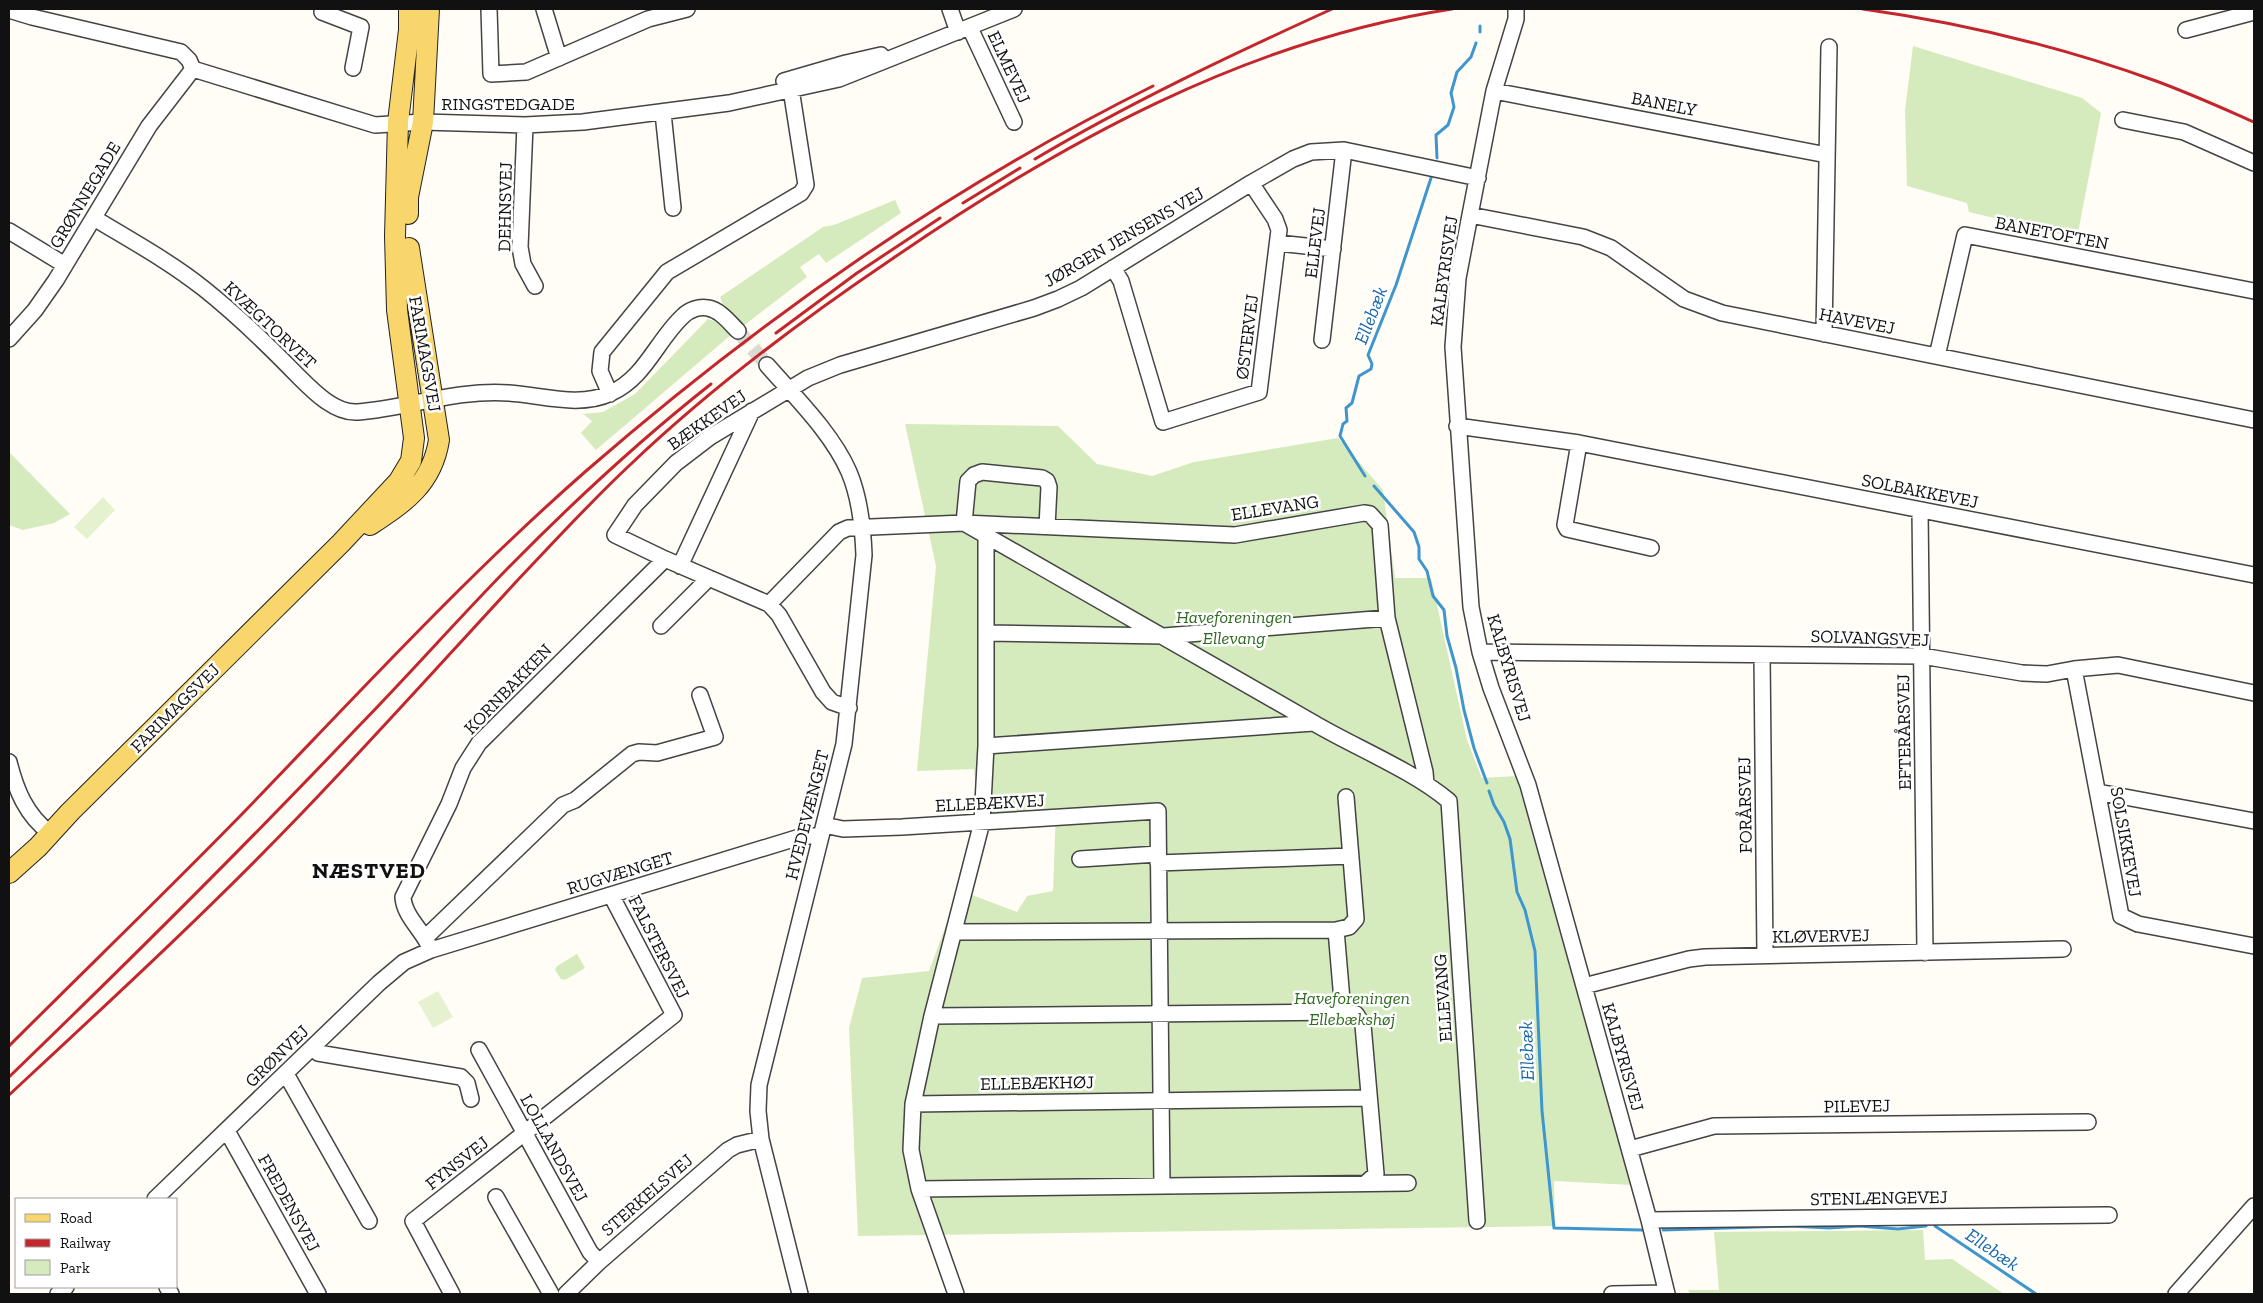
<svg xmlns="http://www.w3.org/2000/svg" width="2263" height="1303" font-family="'Zilla Slab',serif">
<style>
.green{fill:#d5ebbd}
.pitch{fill:#e6f2cf}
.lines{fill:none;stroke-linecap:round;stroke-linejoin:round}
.stream{stroke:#3f96cf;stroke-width:3}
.minor-tunnel{stroke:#dbdad3;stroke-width:15;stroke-dasharray:15 8;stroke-linecap:butt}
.minor-casing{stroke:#444;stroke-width:18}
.major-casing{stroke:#222;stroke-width:22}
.minor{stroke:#fff;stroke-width:15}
.major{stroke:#f9d66b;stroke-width:20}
.rail{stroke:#c4262e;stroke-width:3}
.labels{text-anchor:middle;stroke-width:5;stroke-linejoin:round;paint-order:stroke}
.street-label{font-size:18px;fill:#111;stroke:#fff}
.park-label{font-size:18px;font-style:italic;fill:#2f6b1f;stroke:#fff}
.water-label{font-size:19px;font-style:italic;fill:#1768a6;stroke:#fff}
.district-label{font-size:22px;font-weight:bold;letter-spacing:1px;fill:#111;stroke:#fff}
</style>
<rect width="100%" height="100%" fill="#fffdf5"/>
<path class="green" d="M1913,46L2082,98L2101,113L2077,238L1969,212L1967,203L1907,186L1905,111Z
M895,200L901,213L826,263L819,254L800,267L807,277L742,327L723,305L720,297L823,227L834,225Z
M708,319L720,323L732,334L596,450L581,433L592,421L583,414L603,412L635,394Z
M905,424L1058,426L1097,464L1152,476L1194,462L1338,438L1383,490L1395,578H1431L1467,740L1482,778L1516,776L1631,1185L1554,1181L1555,1226L858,1236L849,1028L862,978L929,971L959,890L1017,912L1027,896L1053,891L1056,809L979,818L974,769L917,771L936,566Z
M9,452L70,514L54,523L23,530L9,525Z
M577,954L585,968L565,980L561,979L555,970L557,966Z
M1923,1230L1925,1260L1952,1259L2004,1294H1690L1688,1290H1719L1714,1232Z"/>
<path class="pitch" d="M103,497L115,510L87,539L74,527Z
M438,991L453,1017L433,1028L418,1002Z"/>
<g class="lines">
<path class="stream" d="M1480,32V26
M1437,158L1436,135L1448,125L1454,107L1451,93L1457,72L1471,57L1476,43
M1365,476L1340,436L1343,424L1347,421L1346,408L1352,403L1359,376L1371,369L1372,364L1368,355L1396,285L1431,178
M1374,486L1414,532L1419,547V559L1427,571L1433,596L1444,610L1447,636L1456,668L1464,710L1474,748L1487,783
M1489,791L1494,805L1504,822L1510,839L1517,892L1525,910L1535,951L1542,1111L1554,1228L1642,1230
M1935,1226L2036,1294
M1663,1230L1790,1226L1829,1228L1859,1226L1898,1229L1926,1226"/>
<path class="minor-tunnel" d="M738,331L767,365"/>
<defs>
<path id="minor" d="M323,9L322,12L361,27L353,68
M489,9L491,74L526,72L648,19L687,9
M544,9L559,58
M950,9L958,32
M1516,9V19L1494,91L1470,215L1458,278L1453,347L1471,607L1480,652L1491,688L1528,785L1649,1220L1667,1294
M9,10L32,17L181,52L189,60L193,69L375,125L423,122L525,125L583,122L729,103L839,79L1014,9
M970,28L1014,122
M2186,30L2254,12
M784,81L846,63L881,55
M1494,91L1827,155
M663,113L673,208
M2123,120L2184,132L2254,163
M525,125L520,247L523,264L535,286
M1470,215L1583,237L1611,248L1684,299L1722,313L2254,420
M94,218C130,240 169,261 203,288C237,315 268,345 298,376C313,391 335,414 358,412C408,408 458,389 509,393C542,395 579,408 611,393C645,378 657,340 683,316C689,310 699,306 708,308C720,310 729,322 738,331
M9,231L65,265
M1278,243L1333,249
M1113,268L1121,281L1163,422L1259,392L1279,230L1275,219L1251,183
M1824,334L1829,47
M9,339L35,310L56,280L149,126L193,69
M1322,340L1344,150
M1937,356L1965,235L2254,291
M767,365C795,397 832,433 849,472C860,498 863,527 864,555L844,744L759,1085L758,1111L761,1139L800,1294
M610,394L600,371L602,352L667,272L801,193L806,185L791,89
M1457,426L1579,443L2254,575
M1579,443L1565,525L1567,529L1651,548
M1920,510L1925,953
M1047,527L1049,487L1047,481L1042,478L982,472L974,475L968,481L964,523C1080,589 1196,655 1312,722C1354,747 1412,770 1449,801L1477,1221
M680,566L752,411
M769,604L839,532L848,528L964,523L1235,535L1364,513L1370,514L1380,525L1387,618L1425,772L1426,784
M661,626L709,578
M986,633L1164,636L1387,618
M1480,652L1922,656L2022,673L2047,674L2074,669L2118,665L2254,693
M1762,655L1765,955
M2074,669L2121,916L2138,924L2254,946
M849,708L832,702L823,692L779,615L769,604L665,559L615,535L635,505L676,463L710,437L808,378L840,365L1034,308L1058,299L1081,288L1251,183L1293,159L1311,152L1344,150L1478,178
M986,746L1314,723
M9,762C16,790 26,815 50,833
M2098,792L2254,821
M824,825L843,829L902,827L1158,811L1162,1186
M1080,859L1158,854
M1158,863L1351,856
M1336,930L1343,1012
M954,932L1336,930L1349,927L1356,919L1346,797
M426,937L563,805L575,800L632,754L639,752L657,753L715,737L700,695
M431,950C424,931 404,917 403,897L449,804L463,768L479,743L665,559
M1584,986L1689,959L1705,957L2063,949
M932,1016L1343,1012L1356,1014L1363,1025L1376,1174L1366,1183
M313,1047L318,1053L461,1077L467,1083L471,1099
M479,1050L590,1252L599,1262
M286,1074L369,1221
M913,1104L1369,1098
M227,1131L318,1294
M1630,1149L1714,1126L2088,1122
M919,1189L1408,1183
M496,1197L551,1294
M155,1199L379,983L404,962L431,950L803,836H821
M1649,1220L2109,1215
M167,1287L171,1294
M58,1294L66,1287
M452,1294L413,1221L674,1015L611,895
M566,1294L599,1262L728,1150L737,1145L761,1139
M956,1294L919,1189L911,1150L913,1104L932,1016L982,822L986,746V535
M1612,1294L1667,1293
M2176,1294L2254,1206"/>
<path id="major" d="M408,214V197L423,122L429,9
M370,525C405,502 432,484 439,440L409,248
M9,873L38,847L70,812L341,543L399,481L411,461L414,438L397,310L395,236L398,122L409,30V9"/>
</defs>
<use href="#minor" class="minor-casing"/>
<use href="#major" class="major-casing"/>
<use href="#minor" class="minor"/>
<use href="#major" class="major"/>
<path class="rail" d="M1863,9C1963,23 2062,47 2156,81C2189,93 2222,108 2254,122
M1035,159C1131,102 1231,55 1332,9
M963,203L1020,168
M776,333L857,273L940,218
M9,1046C87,968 167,891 244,812C356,696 465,577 586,471C758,321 948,188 1153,86
M9,1077C127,963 243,848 356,729C408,676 457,620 509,567C573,502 640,440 711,384
M9,1095C108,1003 208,911 302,813C374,738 444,660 515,583C553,543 590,502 631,464C711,388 800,321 892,259C1061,143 1247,40 1452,9"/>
</g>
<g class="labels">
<g class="street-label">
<text transform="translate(1009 67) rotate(65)" y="6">ELMEVEJ</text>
<text x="508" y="110">RINGSTEDGADE</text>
<text transform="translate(1664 104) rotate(11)" y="6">BANELY</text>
<text transform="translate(85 195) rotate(-59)" y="6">GRØNNEGADE</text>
<text transform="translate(505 207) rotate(-89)" y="6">DEHNSVEJ</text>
<text transform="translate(2052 233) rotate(11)" y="6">BANETOFTEN</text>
<text transform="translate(1124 237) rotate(-30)" y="6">JØRGEN JENSENS VEJ</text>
<text transform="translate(1315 243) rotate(-83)" y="6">ELLEVEJ</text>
<text transform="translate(1444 271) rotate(-82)" y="6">KALBYRISVEJ</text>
<text transform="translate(1857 321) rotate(11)" y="6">HAVEVEJ</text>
<text transform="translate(270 325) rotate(43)" y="6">KVÆGTORVET</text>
<text transform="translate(1247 337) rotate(-83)" y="6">ØSTERVEJ</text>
<text transform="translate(425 354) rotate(80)" y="6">FARIMAGSVEJ</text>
<text transform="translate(707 420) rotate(-35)" y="6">BÆKKEVEJ</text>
<text transform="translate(1920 491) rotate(11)" y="6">SOLBAKKEVEJ</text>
<text transform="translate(1275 508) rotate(-9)" y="6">ELLEVANG</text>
<text transform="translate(1870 638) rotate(2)" y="6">SOLVANGSVEJ</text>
<text transform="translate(1509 668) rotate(73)" y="6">KALBYRISVEJ</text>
<text transform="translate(508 689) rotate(-46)" y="6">KORNBAKKEN</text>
<text transform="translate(175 708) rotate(-45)" y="6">FARIMAGSVEJ</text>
<text transform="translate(1904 732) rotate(-91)" y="6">EFTERÅRSVEJ</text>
<text transform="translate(990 803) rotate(-3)" y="6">ELLEBÆKVEJ</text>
<text transform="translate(1745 805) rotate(-91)" y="6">FORÅRSVEJ</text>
<text transform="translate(807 815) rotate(-76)" y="6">HVEDEVÆNGET</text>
<text transform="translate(2126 842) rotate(80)" y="6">SOLSIKKEVEJ</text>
<text transform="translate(620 873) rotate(-17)" y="6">RUGVÆNGET</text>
<text transform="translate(1821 936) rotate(-1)" y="6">KLØVERVEJ</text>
<text transform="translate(659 947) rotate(63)" y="6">FALSTERSVEJ</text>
<text transform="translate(1443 998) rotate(-94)" y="6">ELLEVANG</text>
<text transform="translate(277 1056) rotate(-44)" y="6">GRØNVEJ</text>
<text transform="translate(1623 1057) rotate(74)" y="6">KALBYRISVEJ</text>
<text transform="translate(1037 1083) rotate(-1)" y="6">ELLEBÆKHØJ</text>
<text transform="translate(1857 1106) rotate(-1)" y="6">PILEVEJ</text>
<text transform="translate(554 1148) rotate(61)" y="6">LOLLANDSVEJ</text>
<text transform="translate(457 1163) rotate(-38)" y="6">FYNSVEJ</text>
<text transform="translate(647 1195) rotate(-41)" y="6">STERKELSVEJ</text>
<text transform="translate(1879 1198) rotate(-1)" y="6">STENLÆNGEVEJ</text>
<text transform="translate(289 1203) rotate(61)" y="6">FREDENSVEJ</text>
</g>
<g class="park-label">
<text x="1234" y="623">Haveforeningen<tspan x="1234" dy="21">Ellevang</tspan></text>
<text x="1352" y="1004">Haveforeningen<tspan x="1352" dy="21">Ellebækshøj</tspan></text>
</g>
<g class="water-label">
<text transform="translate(1370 315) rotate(-69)" y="7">Ellebæk</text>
<text transform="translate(1526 1051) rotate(-92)" y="7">Ellebæk</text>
<text transform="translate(1993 1249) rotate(34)" y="7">Ellebæk</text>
</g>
<g class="district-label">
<text x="369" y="878">NÆSTVED</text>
</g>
</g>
<rect width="2263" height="1303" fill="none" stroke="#111111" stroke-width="20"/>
<rect x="15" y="1198" width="162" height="90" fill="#ffffff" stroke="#a0a0a0"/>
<rect x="25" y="1214" width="25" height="8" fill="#f9d66b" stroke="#a0a0a0"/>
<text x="60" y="1223" font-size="15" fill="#111111">Road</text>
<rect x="25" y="1239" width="25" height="8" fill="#c4262e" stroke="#a0a0a0"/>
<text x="60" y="1248" font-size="15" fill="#111111">Railway</text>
<rect x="25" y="1260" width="25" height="15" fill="#d5ebbd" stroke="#a0a0a0"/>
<text x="60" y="1273" font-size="15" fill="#111111">Park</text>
</svg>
